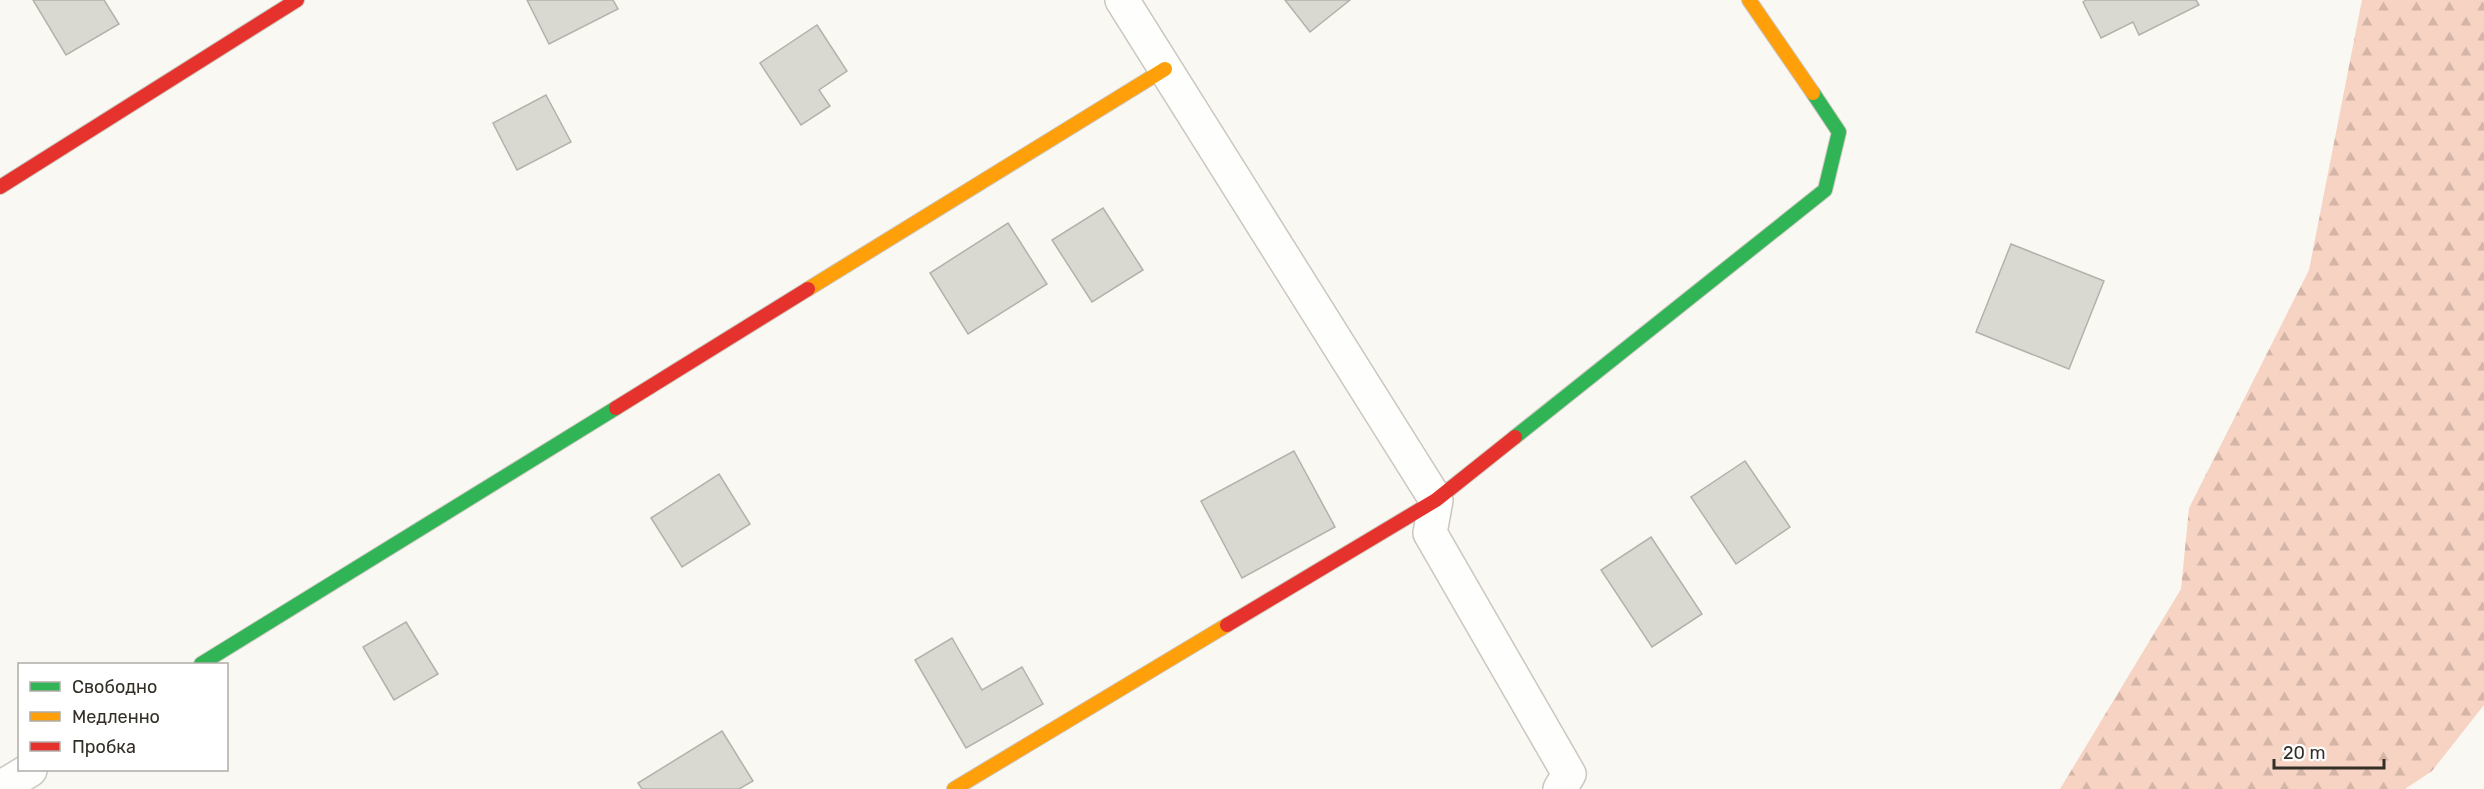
<svg xmlns="http://www.w3.org/2000/svg" width="2484" height="789" font-family="Rubik,sans-serif">
<style>
.forest{fill:url(#forest-firs)}
.building{fill:#dad9d1;stroke:#b2b2aa;stroke-width:1.5}
.lines{fill:none;stroke-linecap:round;stroke-linejoin:round}
.street-casing{stroke:#cac7bf;stroke-width:36}
.fast-casing{stroke:#cac7bf;stroke-width:16}
.slow-casing{stroke:#cac7bf;stroke-width:16}
.jam-casing{stroke:#cac7bf;stroke-width:16}
.street{stroke:#fefefd;stroke-width:33}
.fast{stroke:#30b455;stroke-width:14}
.slow{stroke:#ff9f0a;stroke-width:14}
.jam{stroke:#e5322d;stroke-width:14}
</style>
<defs>
<pattern id="forest-firs" width="22" height="20" patternUnits="userSpaceOnUse" patternTransform="scale(1.5)"><rect width="22" height="20" fill="#f6d3c2"/><path d="M5 1l3.5 6h-7zM16 11l3.5 6h-7z" fill="#d4b5a7"/></pattern>
</defs>
<rect width="100%" height="100%" fill="#faf8f2"/>
<path class="forest" d="M2362,0H2484V705L2432,771L2405,789H2060L2181,589L2189,508L2309,270Z"/>
<path class="building" d="M33,0H104L119,24L66,55Z
M527,0H613L618,9L549,44Z
M1285,0H1350L1310,32Z
M2086,0H2196L2199,5L2139,35L2133,22L2101,38L2083,2Z
M817,25L847,71L819,90L830,106L801,125L760,63Z
M546,95L571,142L517,170L493,123Z
M1103,208L1143,270L1092,302L1052,240Z
M1008,223L1047,284L968,334L930,273Z
M2011,244L2104,281L2069,369L1976,332Z
M1294,451L1335,527L1242,578L1201,501Z
M1745,461L1790,527L1736,564L1691,497Z
M719,474L750,524L682,567L651,518Z
M1651,537L1702,614L1652,647L1601,570Z
M406,622L438,674L394,700L363,647Z
M952,638L982,690L1022,667L1043,704L966,748L915,660Z
M722,731L753,781L739,789H642L638,783Z"/>
<g class="lines">
<defs>
<path id="street" d="M1122,0L1436,500L1430,533L1569,774L1560,789
M0,788L30,770"/>
<path id="fast" d="M1515,437L1825,190L1839,132L1813,93
M201,664L616,408"/>
<path id="slow" d="M1749,0L1813,93
M808,289L1165,69
M954,789L1227,625"/>
<path id="jam" d="M0,187L297,0
M616,408L808,289
M1227,625L1436,500L1515,437"/>
</defs>
<use href="#street" class="street-casing"/>
<use href="#fast" class="fast-casing"/>
<use href="#slow" class="slow-casing"/>
<use href="#jam" class="jam-casing"/>
<use href="#street" class="street"/>
<use href="#fast" class="fast"/>
<use href="#slow" class="slow"/>
<use href="#jam" class="jam"/>
</g>
<rect x="18" y="663" width="210" height="108" fill="#ffffff" stroke="#aeaca8" stroke-width="1.5"/>
<rect x="30" y="682" width="30" height="9" fill="#30b455" stroke="#aeaca8" stroke-width="1.5"/>
<text x="72" y="693" font-size="18" fill="#342f26">Свободно</text>
<rect x="30" y="712" width="30" height="9" fill="#ff9f0a" stroke="#aeaca8" stroke-width="1.5"/>
<text x="72" y="723" font-size="18" fill="#342f26">Медленно</text>
<rect x="30" y="742" width="30" height="9" fill="#e5322d" stroke="#aeaca8" stroke-width="1.5"/>
<text x="72" y="753" font-size="18" fill="#342f26">Пробка</text>
<path d="M2274 759v9h110v-9" fill="none" stroke="#342f26" stroke-width="3"/>
<text x="2283" y="759" font-size="18" fill="#342f26" stroke="#ffffff" stroke-width="4.5" paint-order="stroke">20 m</text>
</svg>
